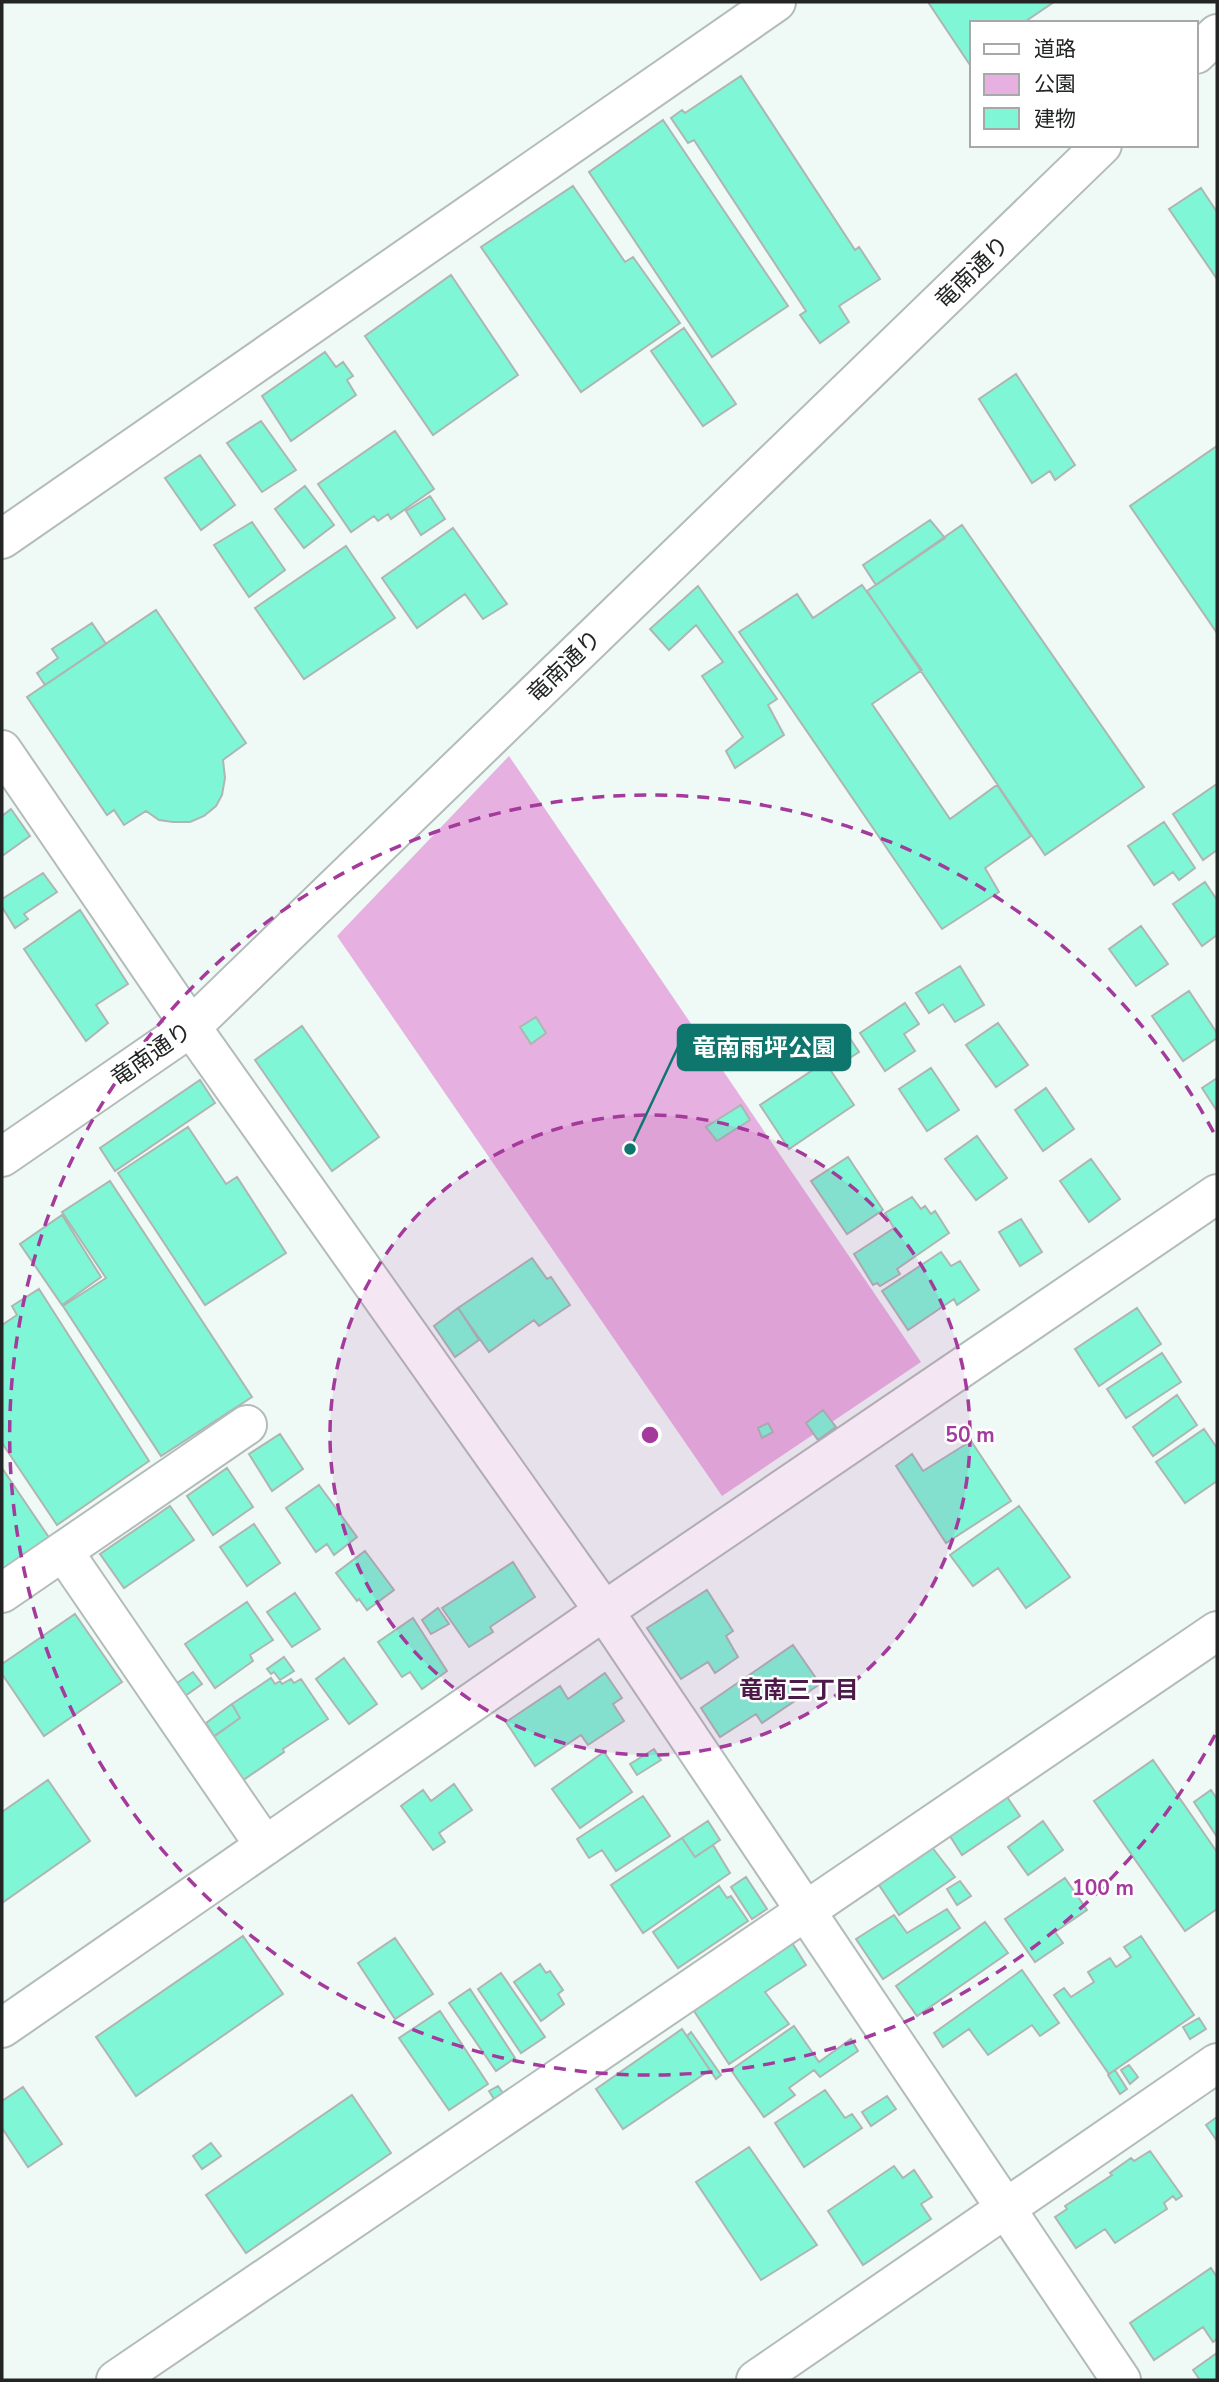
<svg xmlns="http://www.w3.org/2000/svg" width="1219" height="2382" font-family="'Nunito Sans','Noto Sans JP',sans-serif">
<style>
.green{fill:#e6b1e0}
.building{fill:#7ff7d6;stroke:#adb6b3;stroke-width:2}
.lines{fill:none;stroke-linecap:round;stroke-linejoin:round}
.minor-casing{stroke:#b3bcb9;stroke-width:42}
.minor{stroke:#fff;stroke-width:38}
.ring{fill:none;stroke:#a33a9c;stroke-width:3.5;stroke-dasharray:12 9}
.labels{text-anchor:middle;stroke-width:5;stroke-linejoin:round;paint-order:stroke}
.street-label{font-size:23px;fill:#222524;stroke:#fff}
.neighbourhood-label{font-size:24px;font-weight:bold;fill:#4c1a49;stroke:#fff}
.centre{fill:#a33a9c;stroke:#fff;stroke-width:3.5}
.ring-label{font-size:21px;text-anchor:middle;font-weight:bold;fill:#a33a9c;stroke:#fff;stroke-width:5;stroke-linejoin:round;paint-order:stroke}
.leader{fill:none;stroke:#0f766e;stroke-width:2.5}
.callout-dot{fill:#0f766e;stroke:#fff;stroke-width:2.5}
.callout{fill:#0f766e;stroke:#0f766e;stroke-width:2.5}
.callout-label{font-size:24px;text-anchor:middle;font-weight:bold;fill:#fff}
</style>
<rect width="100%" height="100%" fill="#eff9f5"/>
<path class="green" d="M509,756L921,1362L722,1496L337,936Z"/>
<path class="building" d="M928,2H1054L1023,23H972V68Z
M741,76L855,250L859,247L880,279L839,306L849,322L820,343L800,315L806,311L694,140L688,143L671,118L682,110L685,113Z
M663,120L788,306L712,357L589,172Z
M573,186L625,262L633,257L680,323L581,392L481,247Z
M1201,188L1217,212V279L1169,209Z
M451,275L518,375L433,435L365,336Z
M684,328L736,404L703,426L651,351Z
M325,352L336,367L343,362L353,376L347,380L356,395L291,441L262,396Z
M1016,374L1075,465L1055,480L1050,471L1032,483L979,399Z
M261,421L296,470L262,492L227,443Z
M395,431L434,489L391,519L388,514L378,521L374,516L351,532L318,484Z
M1217,446V633L1130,506Z
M200,455L235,505L201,530L165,478Z
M305,486L334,525L304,548L275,509Z
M430,496L445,519L421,535L406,511Z
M930,520L945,538L876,585L863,565Z
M252,522L285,570L249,597L214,545Z
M962,525L1144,787L1045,855L867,591Z
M453,528L507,604L483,619L465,594L417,628L382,578Z
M346,546L395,618L304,679L255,608Z
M862,585L922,670L872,704L950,819L997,785L1031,836L985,868L999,892L942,929L739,632L797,594L813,618Z
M698,586L777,699L768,705L784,735L735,768L726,751L743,737L702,676L723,662L696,625L669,650L650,629Z
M156,610L246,743L223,760L225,778L222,795L216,806L204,816L190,822H173L159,820L146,811L124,825L114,810L107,815L27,697Z
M92,623L106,644L45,685L37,673L58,658L52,649Z
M1217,784V850L1203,860L1173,814Z
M11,809L30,836L2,856V816Z
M1164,822L1195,868L1179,880L1173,872L1154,885L1128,846Z
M43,873L57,892L24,914L28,919L15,928L2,907V899Z
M1205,882L1217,900V935L1202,946L1173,904Z
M80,910L128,984L96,1005L108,1023L86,1041L24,949Z
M1141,926L1168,964L1136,986L1109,949Z
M960,966L984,1005L955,1022L943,1004L929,1013L916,993Z
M1189,991L1217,1033V1038L1183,1061L1152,1016Z
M905,1003L919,1024L904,1034L915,1051L885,1071L860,1033Z
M536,1017L546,1033L531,1044L520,1027Z
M998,1023L1028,1065L996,1087L966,1045Z
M302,1026L379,1137L332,1171L255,1060Z
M849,1037L859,1052L848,1059L838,1043Z
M825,1062L854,1105L789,1149L760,1105Z
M931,1068L959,1110L927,1131L899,1089Z
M1217,1078V1111L1202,1088Z
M200,1080L215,1103L115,1171L100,1148Z
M1046,1088L1074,1129L1043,1151L1015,1110Z
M741,1105L750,1120L717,1141L706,1127Z
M188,1127L226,1184L237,1177L286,1253L205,1305L118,1173Z
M977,1136L1007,1178L976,1200L945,1159Z
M848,1157L883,1210L847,1234L811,1181Z
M1091,1159L1120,1199L1089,1222L1060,1181Z
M110,1181L252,1397L161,1456L63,1306L106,1278L62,1212Z
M912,1197L921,1209L925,1206L931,1214L935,1211L949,1233L897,1269L900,1274L880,1286L877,1283L873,1285L854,1254L894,1228L885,1213Z
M62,1215L101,1277L62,1305L20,1244Z
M1021,1219L1042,1252L1020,1266L999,1232Z
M941,1252L951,1266L960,1261L979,1290L957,1305L954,1299L908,1330L882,1291Z
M532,1258L547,1279L551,1277L570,1305L539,1326L534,1320L489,1352L458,1308Z
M39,1289L149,1461L57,1525L2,1443V1325L17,1315L12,1306Z
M458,1308L479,1340L455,1357L434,1326Z
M1137,1308L1161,1344L1099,1386L1075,1349Z
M1162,1353L1181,1382L1126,1418L1107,1389Z
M1177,1395L1197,1425L1153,1456L1133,1427Z
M823,1410L836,1427L818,1440L806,1423Z
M768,1423L773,1432L762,1438L758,1428Z
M1204,1429L1217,1448V1481L1185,1503L1156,1462Z
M280,1434L303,1469L272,1491L249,1454Z
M971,1441L1011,1501L946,1543L896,1466L912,1454L923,1471Z
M2,1468L50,1539L2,1571Z
M227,1468L253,1507L213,1535L187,1496Z
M319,1485L357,1537L334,1555L327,1544L316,1552L286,1508Z
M170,1506L194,1540L124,1588L100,1554Z
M1019,1506L1070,1577L1026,1608L998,1568L973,1586L950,1555Z
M254,1524L280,1563L247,1586L220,1547Z
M365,1551L394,1590L367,1610L359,1599L357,1601L336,1573Z
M513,1562L535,1597L490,1627L493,1632L469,1647L442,1608Z
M707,1590L733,1631L726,1636L738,1657L715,1673L708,1662L681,1679L647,1628Z
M295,1593L320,1629L292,1647L267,1612Z
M247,1602L273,1640L250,1655L253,1661L215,1688L185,1644Z
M438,1608L449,1624L431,1634L422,1620Z
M75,1614L122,1682L44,1736L2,1674V1664Z
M413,1618L447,1671L422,1689L410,1672L402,1677L378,1642Z
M793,1645L820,1684L762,1723L756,1714L720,1737L701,1708Z
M284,1657L294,1671L280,1680L274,1672L271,1674L267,1669Z
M344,1658L377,1704L349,1724L316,1679Z
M193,1672L202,1684L185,1696L177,1683Z
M605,1673L622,1698L613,1704L624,1721L588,1745L581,1735L535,1766L506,1722L560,1686L568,1699Z
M271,1678L275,1684L280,1681L282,1684L291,1679L294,1683L301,1679L328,1719L283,1749L284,1752L239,1783L211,1739L240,1718L232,1704Z
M232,1704L240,1718L214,1736L206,1723Z
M654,1749L661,1760L637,1775L630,1764Z
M604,1752L632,1792L580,1828L552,1789Z
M1153,1760L1217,1852V1909L1185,1931L1094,1801Z
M48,1780L90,1841L2,1903V1812Z
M454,1784L472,1810L439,1833L445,1842L433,1850L401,1806L423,1790L431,1801Z
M1211,1790L1217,1799V1837L1194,1802Z
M1005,1794L1020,1816L962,1855L948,1833Z
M643,1796L670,1836L616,1871L602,1850L589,1858L577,1839Z
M708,1821L720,1840L695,1857L682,1838Z
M1043,1821L1063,1850L1028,1875L1008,1847Z
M682,1838L695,1857L713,1845L730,1873L643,1933L611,1885Z
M931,1846L955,1877L899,1915L877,1882Z
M746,1877L767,1909L752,1919L731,1887Z
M1065,1878L1087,1910L1055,1932L1063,1943L1035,1962L1005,1919Z
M960,1881L971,1896L957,1905L947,1889Z
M719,1886L727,1898L731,1896L748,1921L678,1968L653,1932Z
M947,1909L960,1928L883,1979L856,1939L894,1915L907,1933Z
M985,1922L1008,1953L917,2016L896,1986Z
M243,1936L283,1994L136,2096L96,2037Z
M1141,1936L1194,2015L1109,2074L1054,1995L1064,1988L1071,1997L1094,1982L1088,1972L1110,1958L1116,1967L1131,1957L1124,1947Z
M395,1938L433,1994L395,2019L358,1963Z
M789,1938L806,1965L765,1992L789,2024L729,2064L694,2011L728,1987L727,1985Z
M540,1964L546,1973L550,1971L563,1990L558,1994L564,2004L541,2021L514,1982Z
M1022,1970L1059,2023L1040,2036L1032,2025L988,2055L969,2029L943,2047L934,2033Z
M501,1973L545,2037L521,2053L478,1989Z
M470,1989L515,2058L496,2071L449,2003Z
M440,2011L488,2084L449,2110L399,2038Z
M1199,2018L1206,2029L1190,2039L1183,2027Z
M794,2026L819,2062L851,2039L858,2051L820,2077L814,2070L789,2088L795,2095L764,2117L731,2070Z
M682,2029L710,2070L623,2129L596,2089Z
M691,2032L721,2075L716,2079L687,2036Z
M1129,2065L1138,2077L1130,2084L1121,2070Z
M1115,2070L1127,2089L1120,2094L1108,2075Z
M498,2086L505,2096L496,2102L489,2091Z
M23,2087L62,2144L28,2167L2,2128V2101Z
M825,2090L845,2118L852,2114L862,2128L804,2167L775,2123Z
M352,2095L391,2153L246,2253L206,2195Z
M887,2096L896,2109L871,2126L862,2112Z
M1217,2117V2141L1206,2125Z
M211,2143L221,2156L202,2169L193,2156Z
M749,2147L817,2245L761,2280L696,2182Z
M1150,2151L1182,2196L1176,2200L1173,2196L1164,2203L1167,2209L1115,2243L1105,2229L1076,2248L1055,2217L1067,2209L1065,2206L1112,2175L1110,2173L1131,2158L1134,2161Z
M894,2166L903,2178L914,2170L932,2197L921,2204L931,2219L863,2265L828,2211Z
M1211,2268L1217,2277V2339L1213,2342L1203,2327L1154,2360L1130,2323Z
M1217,2353V2380H1200L1193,2370Z"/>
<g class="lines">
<defs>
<path id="minor" d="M1196,54L1217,34
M2,539L776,2
M2,750L191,1027L604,1611L1121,2380
M2,1157L191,1027L1102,145
M63,1551L265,1846
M2,1593L247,1425
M2,2028L604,1611L1217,1194
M116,2380L1217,1631
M756,2380L1217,2063"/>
</defs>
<use href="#minor" class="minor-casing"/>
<use href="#minor" class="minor"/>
</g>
<circle cx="650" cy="1435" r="320" fill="#a33a9c" fill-opacity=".12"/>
<g class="ring">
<circle cx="650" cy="1435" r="320"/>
<path d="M1215 1735A640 640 0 1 1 1215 1135"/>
</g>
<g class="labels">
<g class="street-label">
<text transform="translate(972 272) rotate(-44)" y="8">竜南通り</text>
<text transform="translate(564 666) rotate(-44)" y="8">竜南通り</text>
<text transform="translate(151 1054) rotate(-35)" y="8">竜南通り</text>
</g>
<g class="neighbourhood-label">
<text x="799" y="1698">竜南三丁目</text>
</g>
</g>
<circle cx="650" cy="1435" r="10" class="centre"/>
<g class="ring-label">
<text x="970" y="1442">50 m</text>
<text x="1103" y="1895">100 m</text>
</g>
<path class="leader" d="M630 1149L678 1047"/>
<circle class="callout-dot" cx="630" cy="1149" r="7"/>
<rect class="callout" x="678" y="1025" width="172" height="45" rx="7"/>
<g class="callout-label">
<text x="764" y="1056">竜南雨坪公園</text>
</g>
<rect width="1219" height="2382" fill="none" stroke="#222524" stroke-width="7"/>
<rect x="970" y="21" width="228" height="126" fill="#ffffff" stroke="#a7a8a7" stroke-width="2"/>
<rect x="984" y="44" width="35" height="10" fill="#ffffff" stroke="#a7a8a7" stroke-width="2"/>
<text x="1034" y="56" font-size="21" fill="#222524">道路</text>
<rect x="984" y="74" width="35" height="21" fill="#e6b1e0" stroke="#a7a8a7" stroke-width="2"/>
<text x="1034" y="91" font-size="21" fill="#222524">公園</text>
<rect x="984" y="108" width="35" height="21" fill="#7ff7d6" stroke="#a7a8a7" stroke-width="2"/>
<text x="1034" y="126" font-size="21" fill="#222524">建物</text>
</svg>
